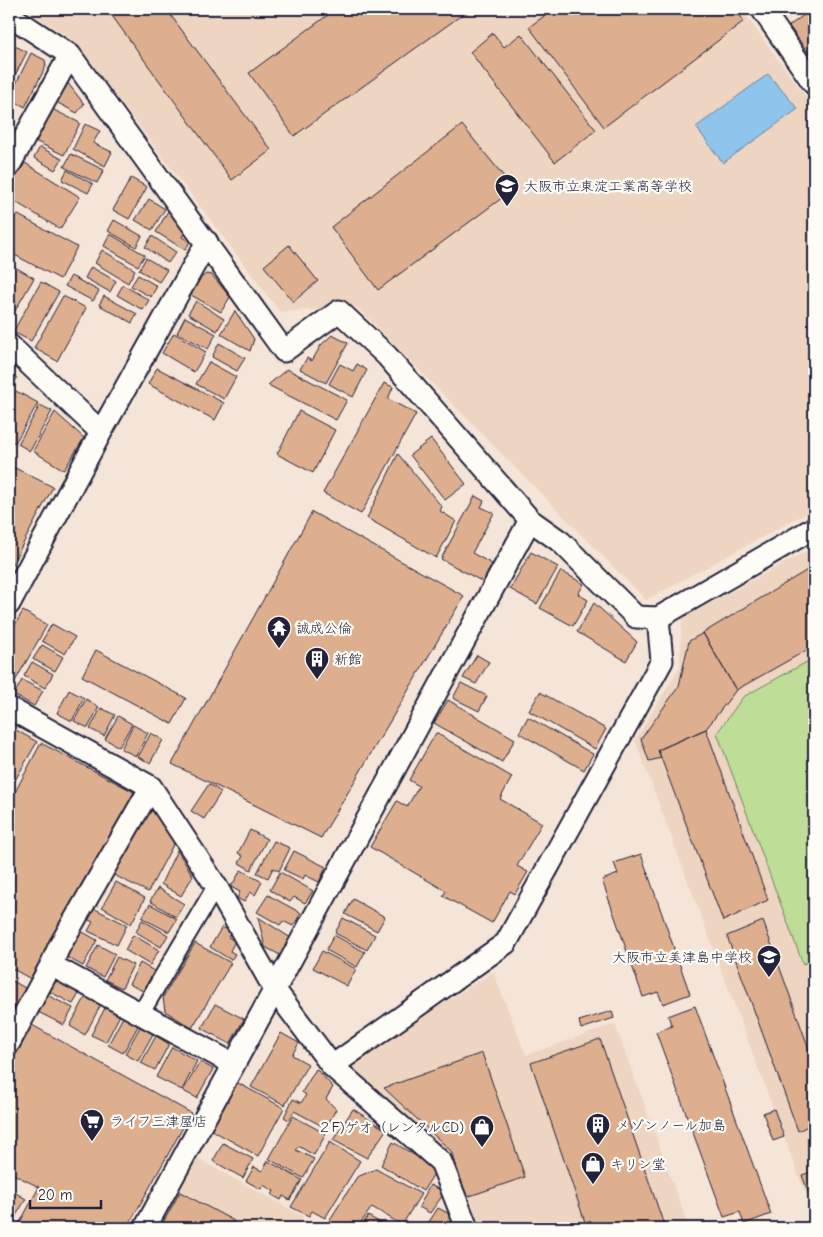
<svg xmlns="http://www.w3.org/2000/svg" width="823" height="1237" font-family="'Comic Neue','Klee One',sans-serif">
<style>
.built{fill:#edd5c2}
.green{fill:#bedd96;stroke:#708068}
.water{fill:#8fc4ec;stroke:#6383a5}
.building{fill:#deaf8f;stroke:#22223b}
.lines{fill:none;stroke-linecap:round;stroke-linejoin:round}
.pedestrian-casing{stroke:#22223b;stroke-width:20}
.minor-casing{stroke:#22223b;stroke-width:25}
.pedestrian{stroke:#fdfcf7;stroke-width:16}
.minor{stroke:#fdfcf7;stroke-width:21}
.labels{text-anchor:middle;stroke-width:4.5;stroke-linejoin:round;paint-order:stroke}
.poi-label{font-size:14px;fill:#22223b;stroke:#fdfcf7;text-anchor:start}
</style>
<rect width="100%" height="100%" fill="#f4e5d8"/>
<filter id="ink" filterUnits="userSpaceOnUse"><feTurbulence type="fractalNoise" baseFrequency=".02" numOctaves="2"/><feDisplacementMap in="SourceGraphic" scale="10" xChannelSelector="R" yChannelSelector="G"/><feConvolveMatrix kernelMatrix="1 2 1 2 8 2 1 2 1" color-interpolation-filters="sRGB"/></filter>
<g filter="url(#ink)">
<path class="built" d="M26,9H741L814,108V509L646,600L357,307L280,312L76,43Z
M814,547V1217L635,740L680,667L682,618Z
M493,972L526,1055L615,1024L689,1228H478L447,1157L355,1074L354,1060Z
M193,1156L303,1216L298,1228H155Z"/>
<path class="green" d="M814,658V960L803,964L717,733L743,697Z"/>
<path class="water" d="M768,74L798,109L723,163L696,127Z"/>
<path class="building" d="M107,9H166L271,150L232,180Z
M336,9H470L294,136L249,73Z
M554,9H735L744,21L604,127L529,27Z
M812,9H814V53L810,55L789,26Z
M493,33L504,47L521,34L596,130L555,162L470,52Z
M9,43L27,52L9,87Z
M31,53L45,60L46,66L25,107L9,98Z
M67,82L84,104L77,113L56,102Z
M52,109L80,123L64,155L35,141Z
M85,124L100,131L93,143L112,152L105,166L73,149Z
M462,125L514,189L378,290L331,227Z
M40,147L62,159L55,170L34,158Z
M71,154L104,170L97,183L64,167Z
M25,163L80,197L60,229L9,198V188Z
M67,170L93,184L88,193L62,180Z
M131,178L147,187L129,219L113,210Z
M149,199L165,209L152,230L135,220Z
M9,210L77,247L60,279L9,252Z
M168,211L174,214L186,230L182,237L190,242L185,250L156,232Z
M114,220L142,236L136,247L108,231Z
M110,234L145,255L138,266L104,246Z
M152,236L176,252L168,263L145,247Z
M289,245L318,281L293,302L264,266Z
M102,250L135,270L128,283L95,263Z
M146,258L167,270L159,282L139,270Z
M15,267L34,278L12,316L9,314V278Z
M91,267L116,281L110,292L85,278Z
M206,274L212,275L230,297L221,312L191,295L200,279Z
M138,275L157,286L151,297L131,286Z
M71,276L99,291L93,301L65,286Z
M41,282L59,292L31,341L13,332Z
M123,285L149,300L143,310L117,295Z
M63,296L86,308L57,361L34,348Z
M104,296L137,314L132,323L99,305Z
M196,301L224,319L217,331L188,314Z
M235,311L254,339L250,351L221,334Z
M185,317L216,334L208,349L177,333Z
M174,333L206,352L194,372L162,353Z
M332,335L348,343L326,383L300,369L307,358L312,361L321,345Z
M219,343L245,358L237,371L212,357Z
M209,362L236,377L224,399L196,384Z
M340,364L353,371L357,364L367,370L353,397L329,384Z
M157,368L224,403L215,420L148,384Z
M287,369L347,400L336,420L268,385Z
M9,373L17,378L9,393Z
M384,383L393,387L388,399L416,414L361,514L323,493Z
M16,391L38,403L15,443L9,440V404Z
M40,405L52,411L30,451L18,444Z
M299,411L335,430L313,473L277,454Z
M55,412L84,438L64,470L33,451Z
M431,439L466,484L445,500L410,455Z
M398,454L442,507L440,511L456,521L436,558L367,518Z
M9,465L53,487L9,570Z
M475,496L484,501L481,507L494,513L472,553L492,564L483,582L441,559Z
M312,512L464,596L321,838L172,764Z
M531,552L558,567L537,604L510,589Z
M814,566V646L736,690L703,633Z
M561,571L584,584L578,594L588,600L573,626L540,608Z
M594,603L637,642L626,661L577,632Z
M23,611L47,625L9,692V635Z
M52,624L75,637L65,654L42,641Z
M703,633L736,690L706,729L658,750L661,758L649,761L641,739L679,686L689,641Z
M42,645L63,657L55,671L33,659Z
M96,650L186,698L172,724L82,676Z
M477,655L489,662L476,684L463,678Z
M32,662L53,674L45,688L24,676Z
M22,680L43,691L34,706L14,695Z
M461,683L487,696L479,711L453,698Z
M69,690L84,698L72,721L57,713Z
M540,692L606,729L595,749L529,711Z
M86,699L99,707L88,728L74,721Z
M448,700L515,739L502,762L434,723Z
M101,708L115,715L104,736L90,729Z
M118,716L132,724L119,747L105,739Z
M528,717L593,754L584,770L519,733Z
M133,725L148,733L136,756L121,749Z
M9,726L37,742L14,782L9,779Z
M706,729L768,900L723,921L658,750Z
M151,733L163,740L150,763L138,757Z
M436,733L512,777L500,799L542,823L517,866L528,872L515,894L510,891L492,923L443,896L446,891L370,847L397,801L407,807L419,786L409,780Z
M41,743L134,792L33,980L9,967V793L13,796Z
M209,784L221,792L204,819L191,811Z
M145,810L157,812L174,843L148,892L112,874Z
M250,830L267,839L251,870L239,863L243,856L238,853Z
M274,841L290,848L279,871L273,868L268,878L257,873Z
M177,850L193,876L181,896L161,884Z
M294,851L326,867L319,882L305,875L303,879L284,870Z
M641,854L690,994L663,1004L658,992L643,997L602,880L618,874L614,863Z
M241,870L262,882L255,895L250,892L244,902L237,898L240,892L231,887Z
M280,872L313,891L305,903L294,897L290,902L270,890Z
M116,882L145,898L131,924L102,907Z
M158,888L184,904L176,917L150,901Z
M268,895L301,913L293,926L283,921L280,925L257,912Z
M353,899L385,917L377,931L345,914Z
M150,904L177,919L169,932L142,918Z
M93,908L127,925L117,945L88,931L93,922L87,919Z
M258,917L291,938L280,955L265,947Z
M343,918L375,935L367,950L335,933Z
M142,920L168,935L161,947L136,932Z
M763,921L814,1063V1123L798,1131L727,936Z
M222,927L231,932L228,937L235,941L230,951L235,954L231,960L210,947Z
M79,930L97,940L83,966L65,956Z
M133,935L159,950L150,965L125,950Z
M334,935L365,952L357,967L326,950Z
M195,943L231,963L192,1028L165,1011L163,997Z
M98,945L115,954L103,977L86,968Z
M322,951L356,969L347,986L313,968Z
M117,957L133,965L122,988L105,980Z
M140,963L154,971L143,991L129,984Z
M9,979L27,989L11,1016L9,1014Z
M58,980L80,992L73,1004L48,991L54,981Z
M47,995L73,1008L64,1025L38,1012Z
M86,996L101,1004L85,1035L70,1026Z
M215,1004L244,1019L230,1044L202,1028Z
M695,1006L771,1214L744,1224L740,1212L724,1217L656,1032L672,1026L668,1016Z
M105,1008L120,1015L106,1042L91,1035Z
M612,1011L614,1018L581,1029L579,1021Z
M123,1017L138,1026L123,1053L108,1045Z
M32,1025L191,1113L127,1228H17L39,1187L9,1172V1068Z
M140,1027L153,1034L138,1061L125,1054Z
M281,1033L299,1043L292,1055L308,1064L285,1105L251,1087Z
M156,1036L169,1044L155,1070L141,1063Z
M600,1039L665,1228H587L531,1063Z
M172,1047L197,1061L182,1090L156,1077Z
M482,1053L525,1177L467,1197L451,1151L384,1088Z
M200,1062L213,1069L197,1098L183,1091Z
M316,1069L333,1087L326,1099L336,1109L326,1128L294,1111L289,1120L284,1117L293,1099L301,1103L306,1095L302,1092Z
M236,1082L284,1108L258,1156L210,1129Z
M353,1109L386,1130L367,1158L333,1140Z
M774,1109L784,1137L773,1141L763,1113Z
M293,1116L326,1134L314,1155L298,1146L296,1150L314,1159L303,1178L269,1159Z
M330,1142L360,1161L325,1218L312,1211L309,1216L291,1207Z
M393,1142L437,1169L423,1191L381,1165Z
M223,1143L253,1159L243,1178L213,1161Z
M268,1161L302,1180L290,1200L283,1196L281,1200L272,1195L274,1191L263,1185L261,1189L246,1181L254,1167L262,1171Z
M376,1169L421,1194L402,1225L372,1207L357,1228H342L329,1221L357,1177Z
M814,1171V1209L802,1175Z
M430,1185L445,1192L430,1213L419,1207Z
M9,1189L26,1199L9,1227Z
M180,1192L234,1221L230,1228H160Z
M438,1208L448,1213L451,1228H425Z
M368,1216L381,1223L379,1228H360Z"/>
<g class="lines">
<defs>
<path id="pedestrian" d="M141,1013L216,886"/>
<path id="minor" d="M762,9L814,84
M9,15L70,55L284,351L339,311L387,356L530,520L561,542L636,617L658,618L814,528
M9,166L70,55
M9,345L101,432
M9,604L101,432L207,242
M9,708L151,787L216,886L275,990L332,1066L441,1162L467,1228
M51,965L233,1064
M9,1043L51,965L59,947L151,787
M332,1066L506,943L662,661L658,618
M145,1228L530,520"/>
</defs>
<use href="#pedestrian" class="pedestrian-casing"/>
<use href="#minor" class="minor-casing"/>
<use href="#pedestrian" class="pedestrian"/>
<use href="#minor" class="minor"/>
</g>
</g>
<defs>
<symbol id="school-pin" viewBox="-11 -11 22 30"><path d="M0 17L-7.5 6A9.5 9.5 0 1 1 7.5 6Z" fill="#22223b" stroke="#fdfcf7"/><path d="M0-5L7-2L0 1L-7-2ZM-4 1L0 2.5L4 1V4Q0 6-4 4Z" fill="#fff"/></symbol>
<symbol id="temple-pin" viewBox="-11 -11 22 30"><path d="M0 17L-7.5 6A9.5 9.5 0 1 1 7.5 6Z" fill="#22223b" stroke="#fdfcf7"/><path d="M0-6L5-2H3V0L6.5 2.5H4V6H1.5V3h-3V6H-4V2.5H-6.5L-3 0V-2H-5Z" fill="#fff"/></symbol>
<symbol id="building-pin" viewBox="-11 -11 22 30"><path d="M0 17L-7.5 6A9.5 9.5 0 1 1 7.5 6Z" fill="#22223b" stroke="#fdfcf7"/><path d="M-4-6H4V6H1V3H-1V6H-4ZM-2.5-4.3h1.7v1.8h-1.7ZM.8-4.3h1.7v1.8H.8ZM-2.5-1h1.7V.8h-1.7ZM.8-1h1.7V.8H.8Z" fill="#fff"/></symbol>
<symbol id="supermarket-pin" viewBox="-11 -11 22 30"><path d="M0 17L-7.5 6A9.5 9.5 0 1 1 7.5 6Z" fill="#22223b" stroke="#fdfcf7"/><path d="M-6-5.5h2.5l.6 2H6L4.5 2H-2.5L-4.4-4H-6ZM-1.5 3.2a1.3 1.3 0 1 0 .1 0ZM3 3.2a1.3 1.3 0 1 0 .1 0Z" fill="#fff"/></symbol>
<symbol id="shop-pin" viewBox="-11 -11 22 30"><path d="M0 17L-7.5 6A9.5 9.5 0 1 1 7.5 6Z" fill="#22223b" stroke="#fdfcf7"/><path d="M-5-2.5h2.3a2.7 3.5 0 0 1 5.4 0H5L5.5 6h-11ZM-1.5-2.5h3a1.5 2.3 0 0 0-3 0Z" fill="#fff"/></symbol>
</defs>
<g fill-rule="evenodd">
<use href="#school-pin" x="493" y="172" width="28" height="38"/>
<use href="#temple-pin" x="265" y="614" width="28" height="38"/>
<use href="#building-pin" x="303" y="645" width="28" height="38"/>
<use href="#school-pin" x="755" y="943" width="28" height="38"/>
<use href="#supermarket-pin" x="78" y="1107" width="28" height="38"/>
<use href="#building-pin" x="584" y="1111" width="28" height="38"/>
<use href="#shop-pin" x="468" y="1113" width="28" height="38"/>
<use href="#shop-pin" x="579" y="1150" width="28" height="38"/>
</g>
<g class="labels">
<g class="poi-label">
<text x="524" y="191">大阪市立東淀工業高等学校</text>
<text x="296" y="633">誠成公倫</text>
<text x="334" y="664">新館</text>
<text x="752" y="962" text-anchor="end">大阪市立美津島中学校</text>
<text x="110" y="1126">ライフ三津屋店</text>
<text x="616" y="1130">メゾンノール加島</text>
<text x="464" y="1132" text-anchor="end">２F)ゲオ（レンタルCD)</text>
<text x="610" y="1169">キリン堂</text>
</g>
</g>
<rect width="823" height="1237" fill="none" stroke="#fdfcf7" stroke-width="30"/>
<rect x="15" y="15" width="793" height="1207" fill="none" stroke="#22223b" stroke-width="2" filter="url(#ink)"/>
<path d="M30 1200v8h71v-8" fill="none" stroke="#22223b" stroke-width="2.5"/>
<text x="38" y="1200" font-size="15" fill="#22223b" stroke="#fdfcf7" stroke-width="4" paint-order="stroke">20 m</text>
</svg>
